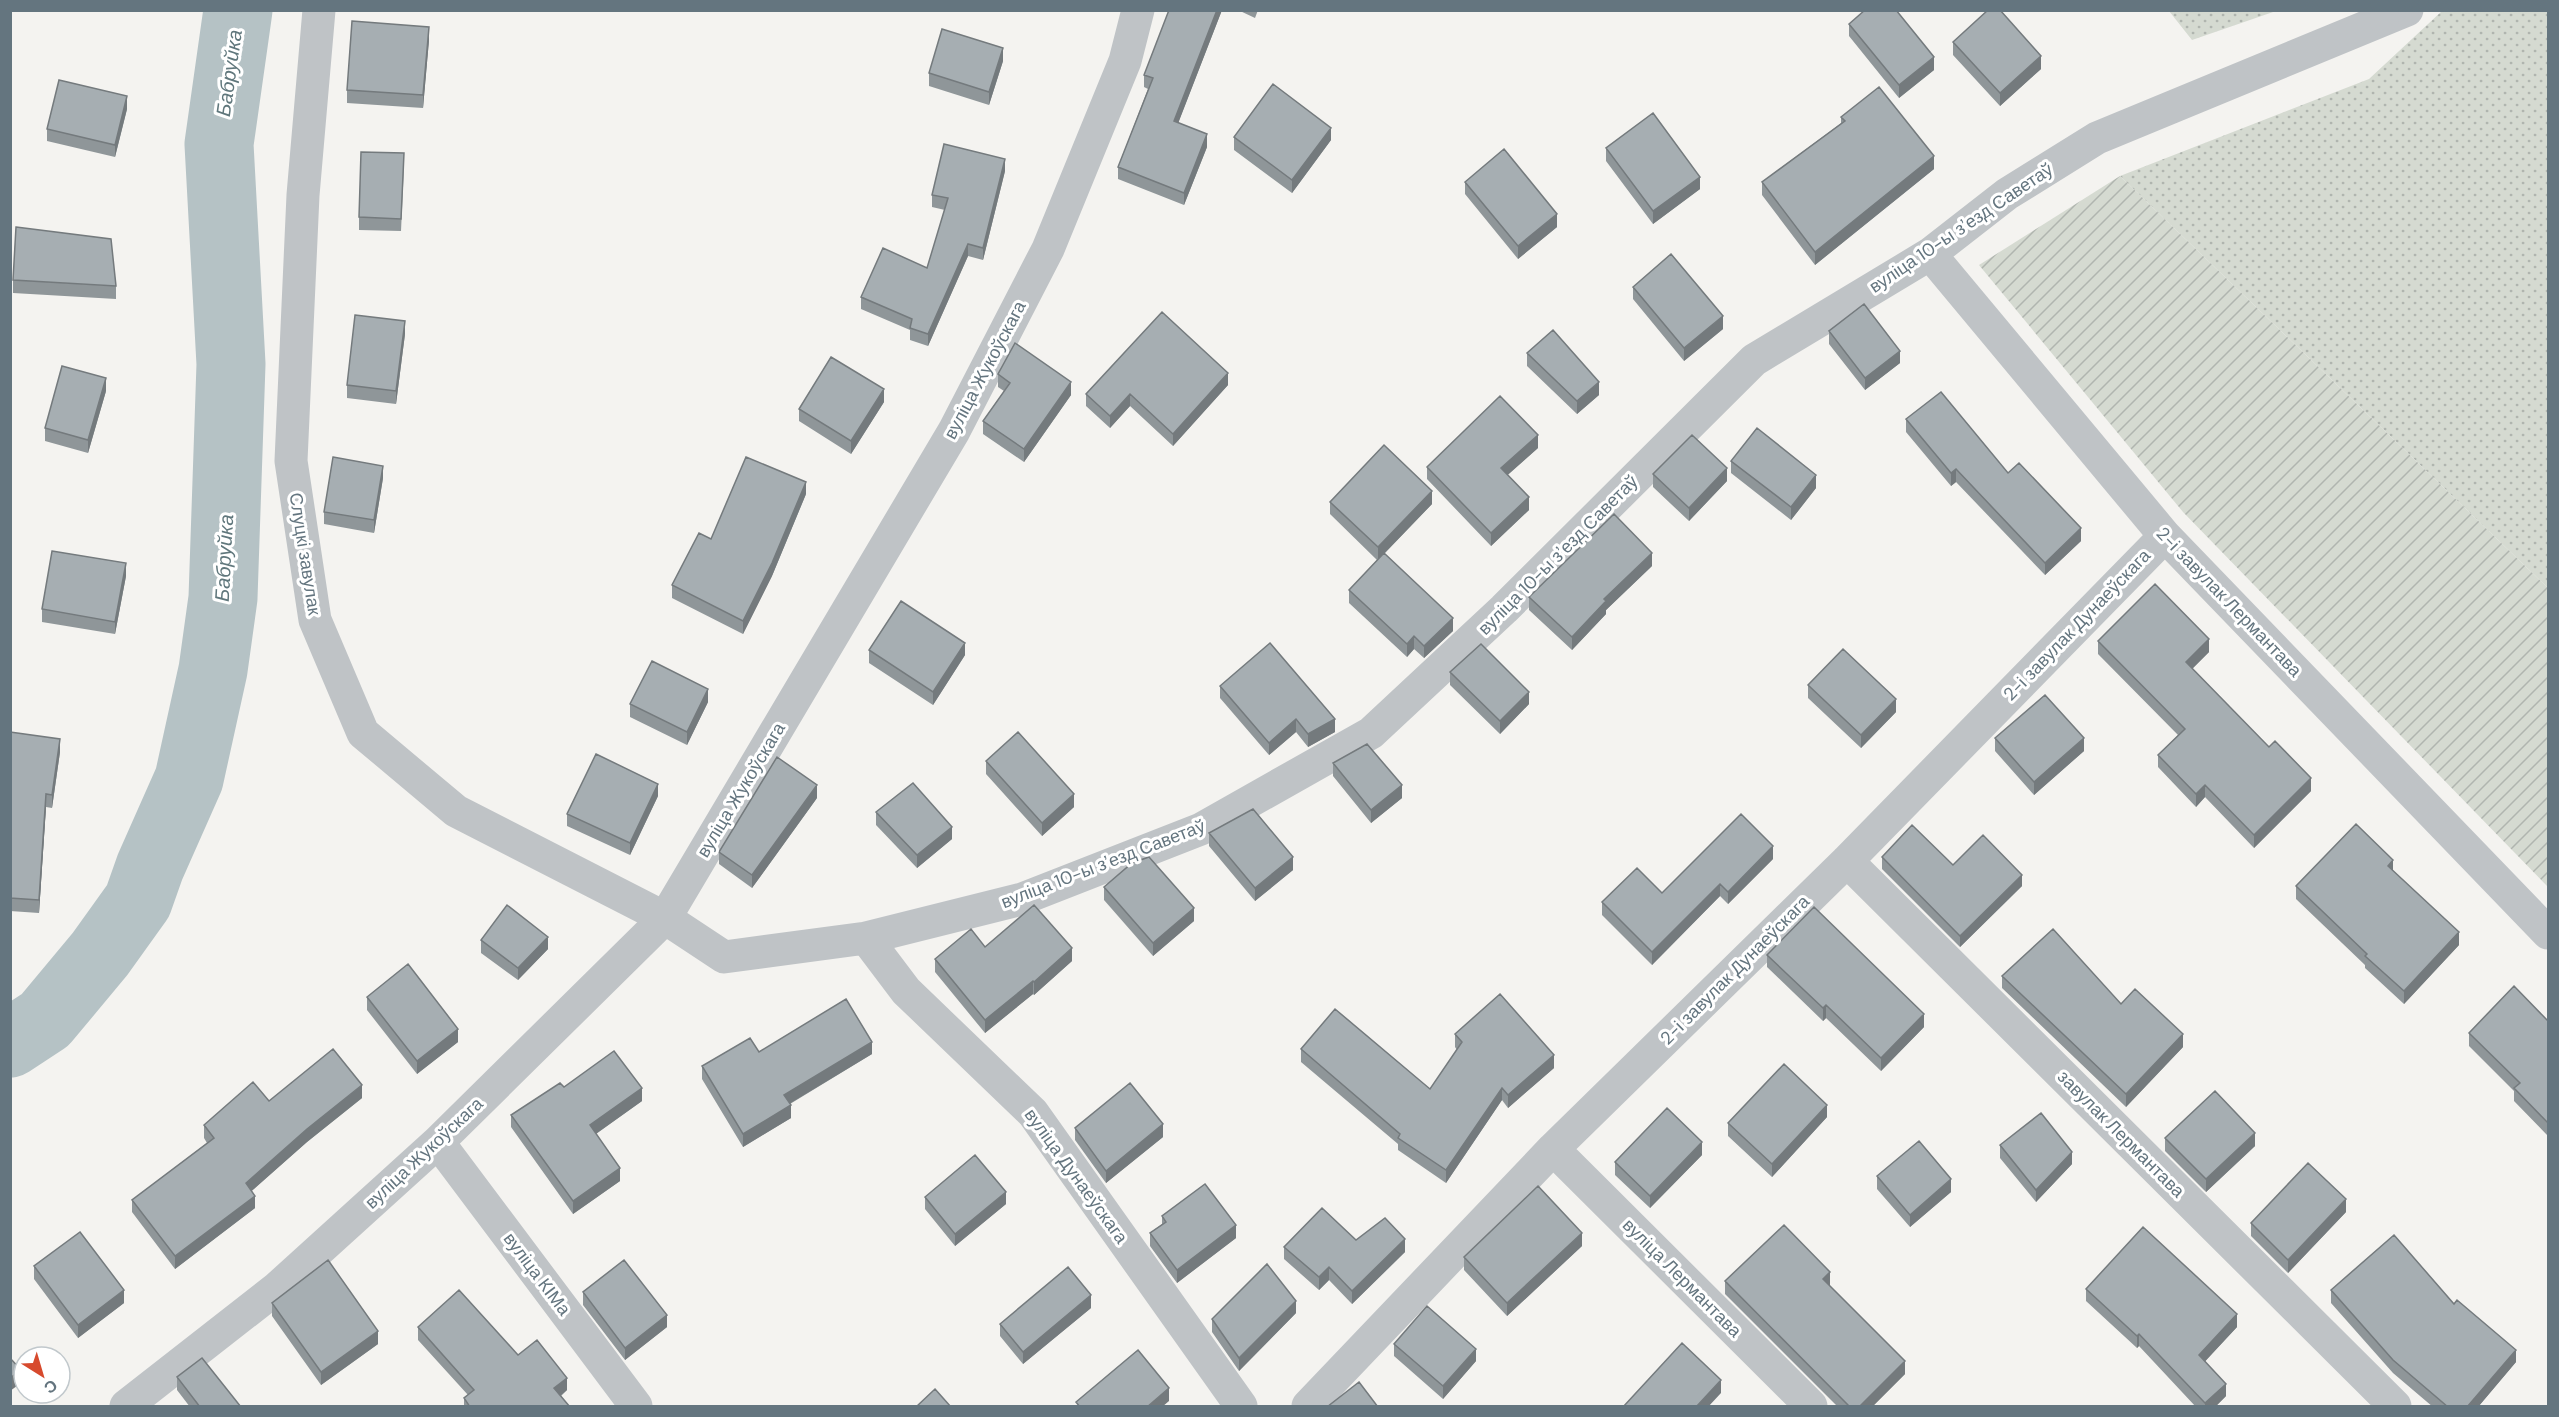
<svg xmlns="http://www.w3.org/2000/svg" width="2559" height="1417" font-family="'DM Sans',sans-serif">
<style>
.grass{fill:url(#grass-dots)}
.garden{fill:url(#garden-furrows)}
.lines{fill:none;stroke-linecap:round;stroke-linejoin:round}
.river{stroke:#b5c2c5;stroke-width:69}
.minor{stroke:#bfc3c6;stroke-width:33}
.wall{fill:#8f9699}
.shaded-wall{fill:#747a7d}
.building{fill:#a6aeb2;stroke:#747a7d;stroke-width:1.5}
.labels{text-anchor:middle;stroke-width:6;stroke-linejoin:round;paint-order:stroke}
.street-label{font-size:18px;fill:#64757f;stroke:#fff}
.water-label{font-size:20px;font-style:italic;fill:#60777c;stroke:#fff}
</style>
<defs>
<pattern id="grass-dots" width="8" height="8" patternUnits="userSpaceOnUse" patternTransform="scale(1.5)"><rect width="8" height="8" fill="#d5dad1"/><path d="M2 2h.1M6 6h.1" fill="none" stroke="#b0b5af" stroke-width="1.8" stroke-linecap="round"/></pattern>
<pattern id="garden-furrows" width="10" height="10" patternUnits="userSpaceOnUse" patternTransform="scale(1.5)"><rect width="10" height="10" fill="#d5dad1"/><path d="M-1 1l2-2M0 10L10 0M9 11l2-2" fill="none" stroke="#b0b5af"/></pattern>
</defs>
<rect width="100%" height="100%" fill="#f4f3f0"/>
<path class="grass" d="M2169,11H2276L2192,40Z
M2442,11H2548V588L2120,176L2369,79Z"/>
<path class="garden" d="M2120,176L2548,588V887L2183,512L1979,265Z"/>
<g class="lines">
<path class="river" d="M10,1043L45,1020L100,954L138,901L150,867L189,779L213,670L223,598L231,364L219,144L238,10"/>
<path class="minor" d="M319,10L303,195L291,461L315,620L363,733L456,811L665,918L724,957L866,938L1022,899L1201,829L1371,733L1504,609L1754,360L1930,254L2007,194L2097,138L2407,10
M1930,254L2165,536L2548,933
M1847,861L2395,1406
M866,938L906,991L1033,1113L1241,1406
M438,1142L636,1406
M1553,1149L1811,1406
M126,1406L277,1288L438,1142L665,918L954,431L1048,249L1125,61L1138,10
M1308,1406L1553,1149L1847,861L2165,536"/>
</g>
<path class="wall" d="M1222,10L1178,123L1207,147L1184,205L1118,179V167L1148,89L1144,87V75Z
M1238,10H1258L1255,18Z
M1849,24L1934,70L1899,98L1849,36Z
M429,40L423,108L347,103V90Z
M1953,42L2041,69L2000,106L1953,55Z
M1003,61L989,105L929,86V73Z
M127,109L115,157L47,141V129Z
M1841,117L1934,169L1815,265L1762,195V182L1841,123Z
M1234,137L1331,140L1292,193L1234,150Z
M1606,148L1700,189L1653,224L1606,161Z
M404,166L401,231L359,230V217Z
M1005,171L983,260L968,256L928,346L910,340V330L861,309V297L927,268L945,210L932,207V195Z
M1465,182L1557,227L1518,259L1465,194Z
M13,280L116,286V299L13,293Z
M1633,287L1723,329L1684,361L1633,299Z
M1829,331L1900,363L1865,390L1829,344Z
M405,334L396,404L347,398V385Z
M1527,353L1599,395L1577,414L1527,366Z
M998,374L1071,395L1024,462L983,434V421L1004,391L998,387Z
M1228,385L1173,446L1130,406L1110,428L1086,406V394Z
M106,391L88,453L45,441V428Z
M884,402L851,454L799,421V409Z
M1906,419L2008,473L2081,541L2045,575L1956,482L1951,486L1906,432Z
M1538,448L1507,475L1529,510L1491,546L1427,479V467Z
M1731,461L1816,488L1791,520L1731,473Z
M1653,474L1727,481L1689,521L1653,487Z
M383,478L374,533L324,524V512Z
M806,494L772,576L743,634L672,598V585L711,539Z
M1330,502L1432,504L1384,554L1453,631L1424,658L1414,649L1407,657L1349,603V590L1377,560L1330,514Z
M1652,566L1606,610V614L1572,650L1529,610V597Z
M126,576L115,634L42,622V609Z
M2098,641L2209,652L2192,669L2311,791L2254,848L2205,797L2196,807L2158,767V755L2178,735L2098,654Z
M869,650L965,655L933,705L869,663Z
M1450,672L1529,704L1500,734L1450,685Z
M1808,685L1896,712L1861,748L1808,698Z
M1220,686L1335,732L1308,747L1296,732L1269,755L1220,698Z
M708,702L687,745L630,717V704Z
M10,732L60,752L52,808L46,807L39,913L10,911Z
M1995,738L2084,751L2034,795L1995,751Z
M986,761L1074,807L1042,836L986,774Z
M1333,763L1402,798L1371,823L1333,776Z
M658,796L630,855L567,826V814Z
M817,798L752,888L719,864V852Z
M876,812L952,839L917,868L876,825Z
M1209,833L1293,870L1255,901L1209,846Z
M1882,857L1953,865L2022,886L1960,947L1882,869Z
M1773,859L1728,904L1720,896L1652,965L1602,915V902L1662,893Z
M2393,871L2459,945L2404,1004L2365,968V965L2296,899V886Z
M1104,887L1194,921L1153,956L1104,900Z
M481,940L548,949L518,980L481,953Z
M985,947L1072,961L1034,995L1033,994L985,1033L935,972V959Z
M1767,955L1924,1027L1881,1071L1826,1018L1823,1021L1767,967Z
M2002,976L2121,1004L2183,1047L2126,1107L2002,988Z
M367,997L458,1042L417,1074L367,1010Z
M2548,1021V1136L2514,1101V1091L2469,1046V1033Z
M1455,1034L1554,1068L1508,1108L1502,1100L1446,1183L1398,1150V1144L1301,1062V1049L1430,1089L1457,1050L1455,1047Z
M759,1052L872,1054L790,1104L791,1118L743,1147L702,1079V1066Z
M564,1087L642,1101L596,1134L620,1181L573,1214L511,1127V1115Z
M362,1098L307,1142L251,1191L255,1208L175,1269L132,1212V1200L207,1143L204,1138V1125L269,1101Z
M1827,1117L1772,1177L1728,1136V1123Z
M1075,1128L1163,1137L1106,1183L1075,1140Z
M2165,1138L2255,1146L2206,1192L2165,1151Z
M2000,1145L2072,1164L2036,1202L2000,1158Z
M1702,1155L1650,1208L1615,1175V1162Z
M1877,1176L1951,1192L1910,1227L1877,1189Z
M925,1197L1006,1204L955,1246L925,1209Z
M2346,1212L2288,1273L2251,1236V1223Z
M1162,1216L1236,1238L1177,1283L1150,1246V1233L1162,1224Z
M1356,1240L1405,1252L1352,1304L1329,1280L1319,1290L1284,1259V1247Z
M1582,1246L1507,1316L1464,1270V1257Z
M34,1266L124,1303L78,1338L34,1279Z
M1725,1281L1830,1285V1286L1905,1374L1872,1407H1838L1725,1294Z
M2086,1289L2237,1327L2205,1361L2226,1396L2215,1407H2196L2139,1346L2137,1348L2086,1301Z
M2331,1290L2454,1304L2516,1362L2478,1407H2433L2393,1373L2331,1303Z
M583,1292L667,1327L625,1360L583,1305Z
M272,1303L378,1344L321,1385L272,1316Z
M1091,1308L1023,1364L1000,1336V1324Z
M1296,1313L1239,1371L1212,1332V1319Z
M418,1327L518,1355L567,1390L561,1396L570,1407H464V1398L468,1395L418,1340Z
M1394,1344L1476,1361L1443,1399L1394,1356Z
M177,1377L241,1407H190L177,1390Z"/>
<path class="shaded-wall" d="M1217,10H1222L1174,134V121Z
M429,27V40L423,108V95Z
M1003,48V61L989,105V92Z
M2041,56V69L2000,106V93Z
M1934,57V70L1899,98V85Z
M127,96V109L115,157V145Z
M1331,128V140L1292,193V180Z
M1207,134V147L1184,205V193Z
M1934,156V169L1815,265V252Z
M1005,159V171L983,260V248Z
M1700,177V189L1653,224V211Z
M1557,214V227L1518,259V246Z
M968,244V256L928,346V334Z
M1723,316V329L1684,361V348Z
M405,321V334L396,404V391Z
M1900,351V363L1865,390V378Z
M1228,373V385L1173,446V434Z
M106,378V391L88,453V440Z
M1071,382V395L1024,462V449Z
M1599,382V395L1577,414V401Z
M884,389V402L851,454V441Z
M1130,394V406L1110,428V416Z
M1538,435V448L1501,481V468Z
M383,466V478L374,533V520Z
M1727,468V481L1689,521V508Z
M1956,469V482L1951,486V473Z
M1816,475V488L1791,520V507Z
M806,482V494L772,576L743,634V621Z
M1432,491V504L1378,560V547Z
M1529,497V510L1491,546V533Z
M2081,528V541L2045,575V563Z
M1652,553V566L1606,610V614L1572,650V637L1604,599Z
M126,563V576L115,634V622Z
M1453,618V631L1424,658V646Z
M1414,636V649L1407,657V644Z
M2209,639V652L2186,675V662Z
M965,643V655L933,705V692Z
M708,689V702L687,745V732Z
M1529,692V704L1500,734V721Z
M1896,699V712L1861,748V735Z
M1296,719V732L1269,755V743Z
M1335,719V732L1308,747V734Z
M2084,738V751L2034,795V782Z
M60,739V752L52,808V795Z
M2311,778V791L2254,848V835Z
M658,784V796L630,855V843Z
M817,785V798L752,888V875Z
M1402,785V798L1371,823V810Z
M2205,785V797L2196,807V794Z
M46,794V807L39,913V900Z
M1074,794V807L1042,836V823Z
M952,827V839L917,868V855Z
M1773,846V859L1728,904V892Z
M1293,857V870L1255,901V888Z
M2393,860V873L2388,866Z
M2022,875V886L1960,947V936Z
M1720,884V896L1652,965V952Z
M1194,908V921L1153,956V943Z
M2459,932V945L2404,1004V991Z
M548,937V949L518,980V968Z
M1072,948V961L1034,995V982Z
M1033,981V994L985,1033V1020Z
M1826,1005V1018L1823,1021V1008Z
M1924,1014V1027L1881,1071V1058Z
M458,1029V1042L417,1074V1061Z
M2183,1034V1047L2126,1107V1094Z
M872,1042V1054L784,1107V1095Z
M1554,1055V1068L1508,1108V1095Z
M362,1085V1098L307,1142L246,1196V1183L307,1129Z
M642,1088V1101L590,1138V1125Z
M1502,1088V1100L1446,1183V1170Z
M791,1105V1118L743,1147V1134Z
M1827,1105V1117L1772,1177V1164Z
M1163,1124V1137L1106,1183V1171Z
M2255,1133V1146L2206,1192V1179Z
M1702,1142V1155L1650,1208V1196Z
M2072,1152V1164L2036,1202V1190Z
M620,1168V1181L573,1214V1201Z
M1951,1179V1192L1910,1227V1215Z
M1006,1192V1204L955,1246V1234Z
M255,1196V1208L175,1269V1256Z
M2346,1199V1212L2288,1273V1260Z
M1236,1225V1238L1177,1283V1270Z
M1582,1233V1246L1507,1316V1303Z
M1405,1239V1252L1352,1304V1291Z
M1329,1267V1280L1319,1290V1277Z
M1830,1272V1285L1823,1292V1279Z
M124,1290V1303L78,1338V1325Z
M1091,1295V1308L1023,1364V1352Z
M1296,1301V1313L1239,1371V1358Z
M2237,1314V1327L2199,1368V1355Z
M667,1315V1327L625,1360V1348Z
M378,1331V1344L321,1385V1372Z
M2139,1334V1346L2137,1348V1336Z
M1476,1349V1361L1443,1399V1386Z
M2516,1350V1362L2478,1407H2467Z
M1905,1361V1374L1872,1407H1859Z
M21,1370V1383L10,1391V1378Z
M567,1378V1390L554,1401V1388Z
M1721,1380V1393L1708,1407H1696Z
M2226,1384V1396L2215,1407H2205V1403Z
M1169,1388V1401L1162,1407H1147Z"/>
<path class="building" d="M1169,10H1217L1174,121L1207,134L1184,193L1118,167L1153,78L1144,75Z
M1865,10H1896L1934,57L1899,85L1849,24Z
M1988,10H2000L2041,56L2000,93L1953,42Z
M352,21L429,27L423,95L347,90Z
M942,29L1003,48L989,92L929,73Z
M59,80L127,96L115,145L47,129Z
M1273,84L1331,128L1292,180L1234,137Z
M1879,87L1934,156L1815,252L1762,182L1845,121L1841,117Z
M1653,113L1700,177L1653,211L1606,148Z
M944,144L1005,159L983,248L968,244L928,334L910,328L912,319L861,297L883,248L927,268L948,198L932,195Z
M1504,149L1557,214L1518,246L1465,182Z
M361,152L404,153L401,219L359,217Z
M16,227L111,239L116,286L13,280Z
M1671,254L1723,316L1684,348L1633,287Z
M1864,304L1900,351L1865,378L1829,331Z
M1162,312L1228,373L1173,434L1130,394L1110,416L1086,394Z
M355,315L405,321L396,391L347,385Z
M1553,330L1599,382L1577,401L1527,353Z
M1015,343L1071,382L1024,449L983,421L1010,383L998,374Z
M831,357L884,389L851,441L799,409Z
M62,366L106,378L88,440L45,428Z
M1941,392L2008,473L2019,463L2081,528L2045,563L1956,469L1951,473L1906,419Z
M1500,396L1538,435L1501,468L1529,497L1491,533L1427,467Z
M1757,428L1816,475L1791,507L1731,461Z
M1692,435L1727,468L1689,508L1653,474Z
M1384,445L1432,491L1378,547L1330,502Z
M333,457L383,466L374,520L324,512Z
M746,457L806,482L772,563L743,621L672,585L699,533L711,539Z
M1614,514L1652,553L1604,599L1606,601L1572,637L1529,597Z
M52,551L126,563L115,622L42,609Z
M1384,553L1453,618L1424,646L1414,636L1407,644L1349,590Z
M2155,584L2209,639L2186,662L2269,747L2275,741L2311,778L2254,835L2205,785L2196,794L2158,755L2185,729L2098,641Z
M901,601L965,643L933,692L869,650Z
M1270,643L1335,719L1308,734L1296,719L1269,743L1220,686Z
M1481,644L1529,692L1500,721L1450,672Z
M1843,649L1896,699L1861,735L1808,685Z
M652,661L708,689L687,732L630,704Z
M2045,695L2084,738L2034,782L1995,738Z
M10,732L60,739L52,795L46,794L39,900L10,898Z
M1018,732L1074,794L1042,823L986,761Z
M1367,744L1402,785L1371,810L1333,763Z
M596,754L658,784L630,843L567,814Z
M777,757L817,785L752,875L719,852Z
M913,783L952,827L917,855L876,812Z
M1253,809L1293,857L1255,888L1209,833Z
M1741,814L1773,846L1728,892L1720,884L1652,952L1602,902L1637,868L1662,893Z
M2356,824L2393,860L2388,866L2459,932L2404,991L2365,956L2367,954L2296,886Z
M1912,825L1953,865L1983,835L2022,875L1960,936L1882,857Z
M1149,857L1194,908L1153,943L1104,887L1132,863Z
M507,905L548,937L518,968L481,940Z
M1034,905L1072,948L1034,982L1033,981L985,1020L935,959L971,929L985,947Z
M1814,907L1924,1014L1881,1058L1826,1005L1823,1008L1767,955Z
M2053,929L2121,1004L2135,989L2183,1034L2126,1094L2002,976Z
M408,964L458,1029L417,1061L367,997Z
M2514,986L2548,1021V1123L2514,1088L2520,1083L2469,1033Z
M1500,994L1554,1055L1508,1095L1502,1088L1446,1170L1398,1138L1400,1134L1301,1049L1335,1009L1430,1089L1462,1042L1455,1034Z
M846,999L872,1042L784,1095L791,1105L743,1134L702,1066L750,1038L759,1052Z
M333,1049L362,1085L307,1129L246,1183L255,1196L175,1256L132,1200L214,1138L204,1125L253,1082L269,1101Z
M614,1051L642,1088L590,1125L620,1168L573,1201L511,1115L560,1083L564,1087Z
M1784,1064L1827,1105L1772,1164L1728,1123Z
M1130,1083L1163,1124L1106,1171L1075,1128Z
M2215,1091L2255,1133L2206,1179L2165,1138Z
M1667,1108L1702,1142L1650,1196L1615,1162Z
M2041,1113L2072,1152L2036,1190L2000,1145Z
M1919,1141L1951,1179L1910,1215L1877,1176Z
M975,1155L1006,1192L955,1234L925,1197Z
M2308,1163L2346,1199L2288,1260L2251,1223Z
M1205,1184L1236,1225L1177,1270L1150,1233L1166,1222L1162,1216Z
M1538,1186L1582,1233L1507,1303L1464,1257Z
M1322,1208L1356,1240L1385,1218L1405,1239L1352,1291L1329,1267L1319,1277L1284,1247Z
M1784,1225L1830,1272L1823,1279L1905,1361L1859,1407H1850L1725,1281Z
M2143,1227L2237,1314L2199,1355L2226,1384L2205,1403L2139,1334L2137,1336L2086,1289Z
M80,1232L124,1290L78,1325L34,1266Z
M2394,1235L2454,1304L2457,1300L2516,1350L2467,1407H2448L2393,1360L2331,1290Z
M328,1260L378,1331L321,1372L272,1303Z
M624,1260L667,1315L625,1348L583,1292Z
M1267,1264L1296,1301L1239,1358L1212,1319Z
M1068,1267L1091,1295L1023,1352L1000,1324Z
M459,1290L518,1355L537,1340L567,1378L554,1388L570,1407H470L464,1398L474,1390L418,1327Z
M1427,1306L1476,1349L1443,1386L1394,1344Z
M1682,1343L1721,1380L1696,1407H1623Z
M1138,1350L1169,1388L1147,1407H1080L1076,1402Z
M10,1358L21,1370L10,1378Z
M202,1358L241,1407H200L177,1377Z
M1359,1382L1378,1407H1327Z
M935,1389L951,1407H916Z"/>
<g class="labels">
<g class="street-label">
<text transform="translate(1961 228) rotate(-34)" y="6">вуліца 10-ы зʼезд Саветаў</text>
<text transform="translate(985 370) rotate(-62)" y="6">вуліца Жукоўскага</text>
<text transform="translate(305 554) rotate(81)" y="6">Слуцкі завулак</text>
<text transform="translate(1558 555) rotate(-45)" y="6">вуліца 10-ы зʼезд Саветаў</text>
<text transform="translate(2229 602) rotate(46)" y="6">2-і завулак Лермантава</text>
<text transform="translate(2077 625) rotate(-46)" y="6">2-і завулак Дунаеўскага</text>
<text transform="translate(741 790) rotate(-59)" y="6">вуліца Жукоўскага</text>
<text transform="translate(1103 864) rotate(-21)" y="6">вуліца 10-ы зʼезд Саветаў</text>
<text transform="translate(1735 970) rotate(-45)" y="6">2-і завулак Дунаеўскага</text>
<text transform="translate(2121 1134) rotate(45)" y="6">завулак Лермантава</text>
<text transform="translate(424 1153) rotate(-43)" y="6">вуліца Жукоўскага</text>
<text transform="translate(1076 1176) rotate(54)" y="6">вуліца Дунаеўскага</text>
<text transform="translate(537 1274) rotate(53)" y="6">вуліца КІМа</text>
<text transform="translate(1682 1278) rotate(45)" y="6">вуліца Лермантава</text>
</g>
<g class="water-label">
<text transform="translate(229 73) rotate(-82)" y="7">Бабруйка</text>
<text transform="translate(224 558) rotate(-87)" y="7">Бабруйка</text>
</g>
</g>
<rect width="2559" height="1417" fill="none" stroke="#64757f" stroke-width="24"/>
<g transform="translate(42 1375) rotate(143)"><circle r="28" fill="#ffffff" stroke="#c1c8cc" stroke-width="1.5"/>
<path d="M0-4.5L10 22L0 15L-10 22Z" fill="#d74a2d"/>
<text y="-9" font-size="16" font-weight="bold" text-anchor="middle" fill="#64757f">С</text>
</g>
</svg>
